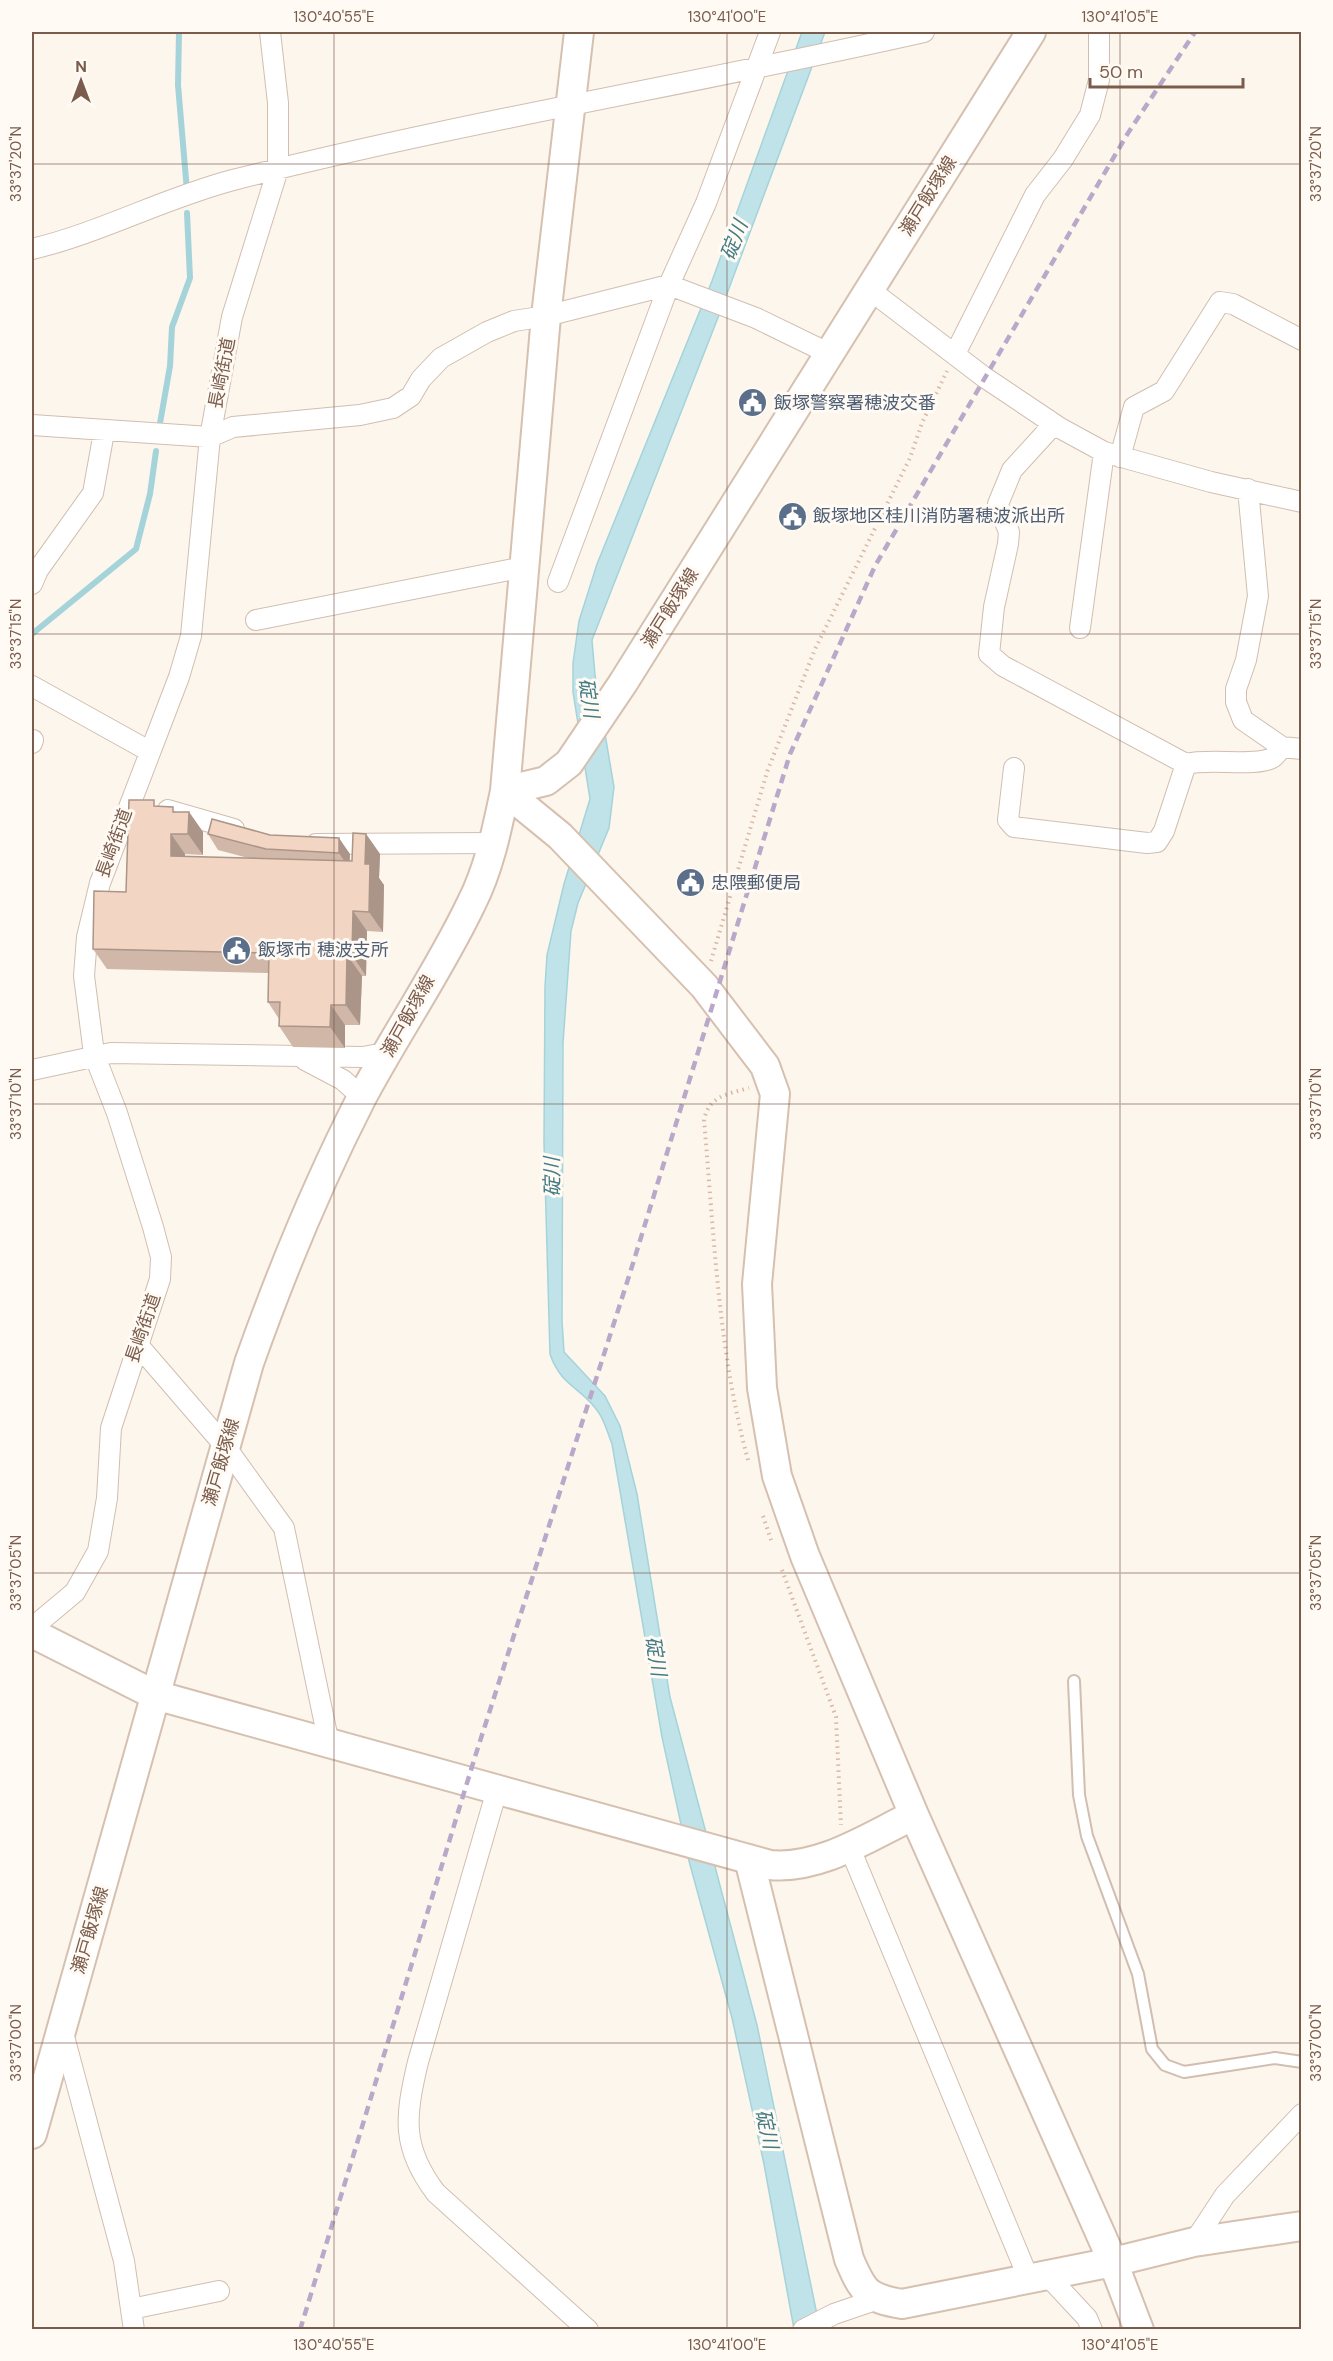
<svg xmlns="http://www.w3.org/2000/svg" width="1333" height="2361" font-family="'DM Sans','Noto Sans JP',sans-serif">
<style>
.water{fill:#bfe3e8;stroke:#a5d3da;stroke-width:1.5}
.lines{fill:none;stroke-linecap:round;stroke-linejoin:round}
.stream{stroke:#a5d3da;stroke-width:6}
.lane-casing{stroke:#d1beb0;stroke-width:14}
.street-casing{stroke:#d1beb0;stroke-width:22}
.secondary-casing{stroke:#d6c0b0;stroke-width:32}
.path{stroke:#d9b8a5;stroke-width:4;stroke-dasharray:1.5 4.5;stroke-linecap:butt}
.lane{stroke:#fff;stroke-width:10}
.street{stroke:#fff;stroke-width:20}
.secondary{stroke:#fff;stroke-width:28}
.rail{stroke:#b9a8c9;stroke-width:4.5;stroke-dasharray:9 6;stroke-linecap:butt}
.wall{fill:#d1b7a8}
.shaded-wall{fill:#aa9588}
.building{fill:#f3d5c3;stroke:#aa9588;stroke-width:1.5}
.ticks{fill:none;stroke:#7a5c4d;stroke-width:1.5;stroke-opacity:0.45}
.labels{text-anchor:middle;stroke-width:6;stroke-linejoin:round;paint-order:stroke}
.street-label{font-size:18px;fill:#7a5c4d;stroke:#fffaf3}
.service-label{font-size:18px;fill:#4e5e75;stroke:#fffaf3;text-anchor:start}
.water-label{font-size:20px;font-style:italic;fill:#437c86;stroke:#fffaf3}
.neatline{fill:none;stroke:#7a5c4d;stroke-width:2}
.ticks-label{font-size:15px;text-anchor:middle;fill:#7a5c4d}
</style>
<rect width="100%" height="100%" fill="#fdf6ec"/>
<path class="water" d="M802,32H825L719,315L592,640L595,675L614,787L609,828L578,903L571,931L563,1043L562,1321L564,1352L605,1396L620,1426L637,1494L670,1697L757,2025L820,2329H794L764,2164L732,2018L689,1861L662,1737L612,1444C608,1434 605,1422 599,1413C583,1388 561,1387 550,1354L544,1142L545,987L547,955L564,884L590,799L573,692V663L579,621L597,564L712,281Z"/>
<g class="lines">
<path class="stream" d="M179,32L178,85L187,191
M159,429L170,366L172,327L190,278L187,213
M32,634L136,549L150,494L156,451"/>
<defs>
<path id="lane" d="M1074,1681L1079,1795L1087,1836L1138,1974L1152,2049L1165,2065L1184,2072L1275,2058L1302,2062"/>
<path id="street" d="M32,249C100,233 164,198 233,180C461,122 694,84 924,32
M870,290L984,377L1060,428L1104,452L1211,482L1302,502
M955,354L1035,195L1063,159L1090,115L1099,80V32
M1054,424L1012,470L998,504L1009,532L1008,544L994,607L989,654L1003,666L1186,764
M32,425L210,437L233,427L360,415L393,408L411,396L421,379L441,358L487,332L514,321L546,316L669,285L756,318L830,354
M1120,457L1134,407L1164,391L1220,302L1233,304L1302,340
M1248,489L1258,596L1246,660L1236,689V702L1243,720L1282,747L1302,749
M558,582L669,285L706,203L770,32
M32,584L38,570L93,493L104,432
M256,620L524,567
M1080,628L1104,452
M32,686L149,751
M32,743L33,740
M1014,768L1008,820L1014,827L1147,843L1157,842L1164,831L1186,764C1209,758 1255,767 1272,758C1276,756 1279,750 1282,747
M168,810L234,829
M316,844L494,843
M305,1060L343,1080L362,1097
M32,1070L111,1053L363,1057L379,1054L390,1048
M138,1345L225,1446L284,1528L329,1744
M32,1628L75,1592L98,1551L107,1498L111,1428L160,1279L161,1257L153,1227L117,1113L94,1054L84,976L87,937L100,883L179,677L191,636L210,437L232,317L278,169V103L270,32
M497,1790L418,2062C405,2117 401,2147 436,2193L588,2330
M849,1846L1028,2277
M62,2029L124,2261L134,2330
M1194,2242L1225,2195L1302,2114
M1046,2274L1087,2318L1092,2330
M131,2309L219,2291
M803,2330L834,2314L875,2300"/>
<path id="secondary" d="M579,32L546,316L505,791L560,836L704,986L765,1066L775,1094L757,1284L762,1388L777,1476L805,1556L914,1815L1113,2262L1139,2330
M32,1633L155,1695L770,1865C820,1870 870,1836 914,1815
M749,1859L849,2259C863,2292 867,2298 902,2304L1113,2262L1194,2242L1302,2226
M32,2134L249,1363C281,1273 317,1185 361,1099C396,1033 439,971 471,904C489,869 497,829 505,791L546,781L569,763L623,683L1031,32"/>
</defs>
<use href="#lane" class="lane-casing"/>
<use href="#street" class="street-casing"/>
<use href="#secondary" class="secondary-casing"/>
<path class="path" d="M711,961L767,772L815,649L910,458L922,423L947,371
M748,1460C718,1350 714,1233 704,1120C709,1096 727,1094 749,1088
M763,1516L772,1543
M782,1570L836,1717L841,1825"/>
<use href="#lane" class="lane"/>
<use href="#street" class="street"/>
<use href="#secondary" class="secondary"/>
<path class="rail" d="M300,2330L474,1760L630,1273L790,754L875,566L1128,133L1195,32"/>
</g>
<path class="wall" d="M158,806L177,812H189L203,832V855L185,854V857L252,859L218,850L208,834L270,835L350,854V861H352L366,834L380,854L379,878L384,885L383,932L367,931L366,976H362L360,1025H345V1048L293,1047L279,1026V1019L268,1002V973L107,969L93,949L126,892Z"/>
<path class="shaded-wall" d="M189,812L203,832V855L188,834Z
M171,834L185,854V877L171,856Z
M366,834L380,854L379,878L384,885L383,932L369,912L365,864Z
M339,838L350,854L349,868L339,853Z
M353,911L367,931L366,976L352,955Z
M347,955L362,976L360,1025L346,1005Z
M331,1005L345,1025V1048L330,1027Z"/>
<path class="building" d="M129,800H154V806L173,807V812H189L188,834H171V856L352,861L353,833L366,834L365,864H370L369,912L353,911L352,955H347L346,1005H331L330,1027L279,1026L280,1002H268L269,953L93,949L94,891L126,892Z
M212,819L270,835L339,838V853L266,849L208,834Z"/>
<path class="ticks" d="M334,32V2330M727,32V2330M1120,32V2330M32,164H1302M32,634H1302M32,1104H1302M32,1573H1302M32,2043H1302"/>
<defs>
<symbol id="civic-disc" viewBox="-11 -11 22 22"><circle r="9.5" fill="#5c6f8a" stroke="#fffaf3"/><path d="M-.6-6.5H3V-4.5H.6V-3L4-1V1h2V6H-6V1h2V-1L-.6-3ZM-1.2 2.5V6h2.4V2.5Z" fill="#fff"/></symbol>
</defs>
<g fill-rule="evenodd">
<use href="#civic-disc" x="736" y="386" width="33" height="33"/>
<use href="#civic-disc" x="776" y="500" width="33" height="33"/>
<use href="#civic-disc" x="674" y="866" width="33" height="33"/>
<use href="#civic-disc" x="220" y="934" width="33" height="33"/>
</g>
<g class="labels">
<g class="street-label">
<text transform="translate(928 196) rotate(-58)" y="6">瀬戸飯塚線</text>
<text transform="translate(222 373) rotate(-79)" y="6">長崎街道</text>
<text transform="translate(670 608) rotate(-58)" y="6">瀬戸飯塚線</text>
<text transform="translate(114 843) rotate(-70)" y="6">長崎街道</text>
<text transform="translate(408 1016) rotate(-61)" y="6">瀬戸飯塚線</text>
<text transform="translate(143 1328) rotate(-71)" y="6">長崎街道</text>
<text transform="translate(221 1462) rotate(-74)" y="6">瀬戸飯塚線</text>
<text transform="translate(90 1930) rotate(-74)" y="6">瀬戸飯塚線</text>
</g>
<g class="service-label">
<text x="774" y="409">飯塚警察署穂波交番</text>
<text x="813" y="522">飯塚地区桂川消防署穂波派出所</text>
<text x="711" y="889">忠隈郵便局</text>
<text x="258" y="956">飯塚市 穂波支所</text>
</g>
<g class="water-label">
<text transform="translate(734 240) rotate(-69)" y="7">碇川</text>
<text transform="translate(589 698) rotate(81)" y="7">碇川</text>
<text transform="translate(552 1177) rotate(-91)" y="7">碇川</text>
<text transform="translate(656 1656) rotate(80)" y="7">碇川</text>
<text transform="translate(767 2129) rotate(77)" y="7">碇川</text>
</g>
</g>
<rect width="1333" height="2361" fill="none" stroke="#fffaf3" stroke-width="66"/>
<g transform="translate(81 81)" stroke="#fffaf3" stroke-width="4.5" paint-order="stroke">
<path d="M0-4.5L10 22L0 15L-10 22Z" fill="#7a5c4d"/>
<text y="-9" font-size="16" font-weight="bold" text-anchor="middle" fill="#7a5c4d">N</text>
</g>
<path d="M1090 78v9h153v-9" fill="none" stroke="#7a5c4d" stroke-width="3"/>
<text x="1099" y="78" font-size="18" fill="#7a5c4d" stroke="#fffaf3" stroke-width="4.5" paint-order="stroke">50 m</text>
<rect x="33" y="33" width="1267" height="2295" class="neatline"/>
<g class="ticks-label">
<text x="334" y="22">130°40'55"E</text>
<text x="727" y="22">130°41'00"E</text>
<text x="1120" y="22">130°41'05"E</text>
<text transform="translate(16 164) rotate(-90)" y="5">33°37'20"N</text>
<text transform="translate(1316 164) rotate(-90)" y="5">33°37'20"N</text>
<text transform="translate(16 634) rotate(-90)" y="5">33°37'15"N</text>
<text transform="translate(1316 634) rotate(-90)" y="5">33°37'15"N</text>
<text transform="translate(16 1104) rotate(-90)" y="5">33°37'10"N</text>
<text transform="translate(1316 1104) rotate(-90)" y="5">33°37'10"N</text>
<text transform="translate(16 1573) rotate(-90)" y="5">33°37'05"N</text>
<text transform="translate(1316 1573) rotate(-90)" y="5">33°37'05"N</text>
<text transform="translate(16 2043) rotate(-90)" y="5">33°37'00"N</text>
<text transform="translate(1316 2043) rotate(-90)" y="5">33°37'00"N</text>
<text x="334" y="2350">130°40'55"E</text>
<text x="727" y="2350">130°41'00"E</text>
<text x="1120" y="2350">130°41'05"E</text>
</g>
</svg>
